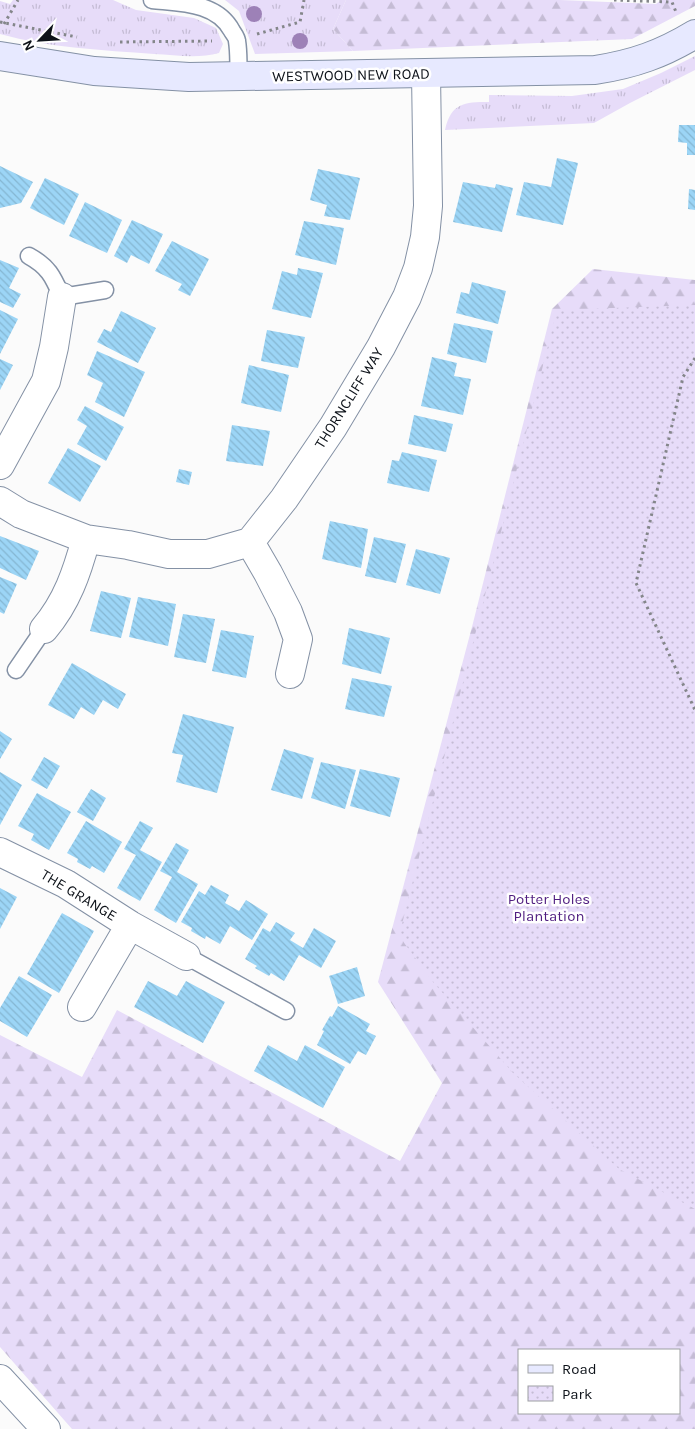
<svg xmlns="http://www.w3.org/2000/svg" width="695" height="1429" font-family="Karla,sans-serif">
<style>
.grass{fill:url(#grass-tufts)}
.forest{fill:url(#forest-firs);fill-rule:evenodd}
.park{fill:url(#park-dots)}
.building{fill:url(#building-back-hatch)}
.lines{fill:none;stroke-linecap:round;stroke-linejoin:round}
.lane-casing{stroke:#8491a5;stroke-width:19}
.street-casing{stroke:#8491a5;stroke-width:30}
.secondary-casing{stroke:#8491a5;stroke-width:30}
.path{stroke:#84868a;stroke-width:3;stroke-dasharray:2.5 4;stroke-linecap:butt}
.lane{stroke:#fff;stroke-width:16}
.street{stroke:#fff;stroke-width:28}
.secondary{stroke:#e7e9ff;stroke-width:28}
.tree{fill:#9d81b7}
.labels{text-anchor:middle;stroke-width:5;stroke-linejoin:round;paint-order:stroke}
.street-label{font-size:15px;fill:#0d1219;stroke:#fff}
.park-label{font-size:15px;fill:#501e80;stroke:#fff}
</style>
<defs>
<pattern id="grass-tufts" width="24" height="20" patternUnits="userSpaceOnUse" patternTransform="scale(1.25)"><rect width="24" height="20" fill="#e7dcf9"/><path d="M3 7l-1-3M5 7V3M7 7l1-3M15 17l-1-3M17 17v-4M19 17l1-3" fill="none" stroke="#c5bcd5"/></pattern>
<pattern id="forest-firs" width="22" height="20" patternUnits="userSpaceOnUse" patternTransform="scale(1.25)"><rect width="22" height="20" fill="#e7dcf9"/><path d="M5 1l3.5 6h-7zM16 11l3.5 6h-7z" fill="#c5bcd5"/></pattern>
<pattern id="park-dots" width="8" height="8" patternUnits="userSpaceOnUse" patternTransform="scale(1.25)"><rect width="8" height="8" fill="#e7dcf9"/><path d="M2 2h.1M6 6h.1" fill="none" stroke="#c5bcd5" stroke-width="1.8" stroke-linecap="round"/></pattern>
<pattern id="building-back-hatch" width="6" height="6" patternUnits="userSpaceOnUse" patternTransform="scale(1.25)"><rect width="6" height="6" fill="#9cd5f6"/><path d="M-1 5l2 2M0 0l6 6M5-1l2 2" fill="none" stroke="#85b6d2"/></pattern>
</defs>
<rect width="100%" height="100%" fill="#fbfbfb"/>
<path class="grass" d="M13,0H113L136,10L194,18L216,28L223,44L219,53C198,59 175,55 154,54C102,50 50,48 0,34V1L10,4Z
M225,0H346L333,29L353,51L255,54L239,11Z
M695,56V70L630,103L594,123L445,130C451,103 464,102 489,102V95L572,96L623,89L661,73Z"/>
<path class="forest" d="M346,0H560L656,4L661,0H695V6L632,39L353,51L333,29Z
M593,269L695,280V1429H72L0,1347V1035L82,1077L117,1010L400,1161L442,1083L378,982L473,623L552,309ZM519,1350H679V1413H519Z"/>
<path class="park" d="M695,305V1209L619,1169L513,1073L433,982L399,936L557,310Z"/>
<path class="building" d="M679,125H695V155H687V143L678,142Z
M557,158L578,163L563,225L516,215L524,182L551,187Z
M0,166L33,182L21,203L0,208Z
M318,169L360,178L350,220L324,216L327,205L310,200Z
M45,178L79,194L64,225L30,208Z
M463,182L495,188L496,184L513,188L502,232L453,222Z
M689,189L695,190V210L688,209Z
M85,202L122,220L107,253L69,236Z
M132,220L163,234L149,264L131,255L127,263L114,256Z
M304,221L344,228L336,265L295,255Z
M172,241L209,259L190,296L178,290L182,284L155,271Z
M0,260L19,268L9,288L21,294L13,308L0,302Z
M298,268L323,273L311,318L272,309L282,271L297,275Z
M472,282L506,291L498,324L456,313L461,292L469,294Z
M0,310L18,319L0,354Z
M121,311L156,328L138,363L97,342L104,329L111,332Z
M454,323L493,331L486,363L447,354Z
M267,330L305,337L298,368L261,361Z
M97,351L145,372L124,417L95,402L103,383L87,375Z
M432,357L457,363L454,376L471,379L463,415L421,406Z
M0,359L13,365L0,390Z
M249,365L289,375L281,412L241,403Z
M85,406L124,427L106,461L77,444L87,426L77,420Z
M414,415L453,424L446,452L408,444Z
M232,425L270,431L263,466L226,461Z
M68,448L101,466L80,502L48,483Z
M402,452L437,460L429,492L387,483L392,460L399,461Z
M179,469L192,472L189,485L176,482Z
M330,521L368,529L361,568L322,559Z
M0,536L39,551L26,580L0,568Z
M374,537L406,544L396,583L365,576Z
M416,549L450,558L440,594L406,585Z
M0,577L17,584L4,614L0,612Z
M101,591L131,598L121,638L90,631Z
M138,597L176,604L168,646L129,637Z
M183,614L215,619L206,663L174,657Z
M349,628L390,638L381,674L342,664Z
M221,630L254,636L246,678L212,671Z
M72,663L126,694L118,709L103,700L94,715L81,707L74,719L48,705Z
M352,678L392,686L384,717L345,709Z
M183,714L234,727L217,793L176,782L183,755L172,753Z
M0,731L12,739L0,759Z
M284,749L314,758L302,799L271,790Z
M44,757L60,766L47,789L31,780Z
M321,762L356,770L345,809L311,798Z
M360,769L400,778L390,817L350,806Z
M0,772L22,785L0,825Z
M91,789L106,798L93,821L77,812Z
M37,793L71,812L49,850L31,840L34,834L18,826Z
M86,821L122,842L104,873L92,866L90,869L77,862L78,859L67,853Z
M140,821L153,828L140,850L162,862L140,901L117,888L136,855L124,849Z
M176,843L189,850L177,872L198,884L176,923L154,910L172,877L160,871Z
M211,885L229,895L225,903L239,911L246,900L268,914L252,940L230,926L220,944L206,936L205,939L191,931L192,928L181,922L199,891L205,895Z
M0,888L17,897L0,929Z
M62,913L94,931L59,993L27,974Z
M276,922L295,933L290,940L303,948L314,928L336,941L321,968L299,955L284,981L271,973L269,976L255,968L257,966L245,959L263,928L270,932Z
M357,967L365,996L338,1004L329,976Z
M19,976L52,995L27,1037L0,1021V1008Z
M148,981L177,996L186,981L225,1002L203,1043L134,1007Z
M338,1006L370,1024L366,1031L376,1036L366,1055L358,1051L350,1064L317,1045L324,1031L322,1030L330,1016L332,1017Z
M268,1045L297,1061L305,1045L345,1067L323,1108L254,1071Z"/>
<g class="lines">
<defs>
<path id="lane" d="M152,0C180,3 217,2 232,31C234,34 237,38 237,41C239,53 238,65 239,77
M29,256C49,267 53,277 62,297L105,290
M16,670L44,629
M186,956L286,1011"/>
<path id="street" d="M0,465L46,381L54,347L62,297
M0,501L21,514L86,539L128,545L169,554H208L250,542L284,499L333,427L381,347L407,297L418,268L425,237L428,206L426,74
M250,542L268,573L288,612L298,639L290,674
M44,629C67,602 77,572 86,539
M0,852L66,884L130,925L186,956
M82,1007L130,925
M0,1379L46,1429"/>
<path id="secondary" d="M0,56L94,71L189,77L595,70C634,64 662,54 695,34"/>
</defs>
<use href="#lane" class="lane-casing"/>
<use href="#street" class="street-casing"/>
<use href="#secondary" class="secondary-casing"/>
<path class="path" d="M614,0L672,2L676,12
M0,22L77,37
M4,24L18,0
M257,34L300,22L304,0
M120,42L212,41
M695,358L683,377L636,583L695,710"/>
<use href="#lane" class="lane"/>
<use href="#street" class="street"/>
<use href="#secondary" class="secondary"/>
</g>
<g class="tree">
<circle cx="254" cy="14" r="8"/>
<circle cx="300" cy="41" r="8"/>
</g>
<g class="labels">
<g class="street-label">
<text transform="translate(351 75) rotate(-1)" y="5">WESTWOOD NEW ROAD</text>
<text transform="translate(349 398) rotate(-58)" y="5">THORNCLIFF WAY</text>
<text transform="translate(79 895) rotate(31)" y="5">THE GRANGE</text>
</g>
<g class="park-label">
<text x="549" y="904">Potter Holes<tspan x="549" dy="17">Plantation</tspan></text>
</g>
</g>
<rect x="518" y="1349" width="162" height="65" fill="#ffffff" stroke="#9ea0a3"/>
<rect x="528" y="1365" width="25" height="8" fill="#e7e9ff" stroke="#9ea0a3"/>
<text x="562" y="1374" font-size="15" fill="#0d1219">Road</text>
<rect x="528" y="1386" width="25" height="15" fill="url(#park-dots)" stroke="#9ea0a3"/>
<text x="562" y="1399" font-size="15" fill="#0d1219">Park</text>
<g transform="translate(40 40) rotate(245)" stroke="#ffffff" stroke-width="4" paint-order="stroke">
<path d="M0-4L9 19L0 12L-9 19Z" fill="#0d1219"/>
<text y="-8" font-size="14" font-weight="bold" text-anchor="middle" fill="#0d1219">N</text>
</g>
</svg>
